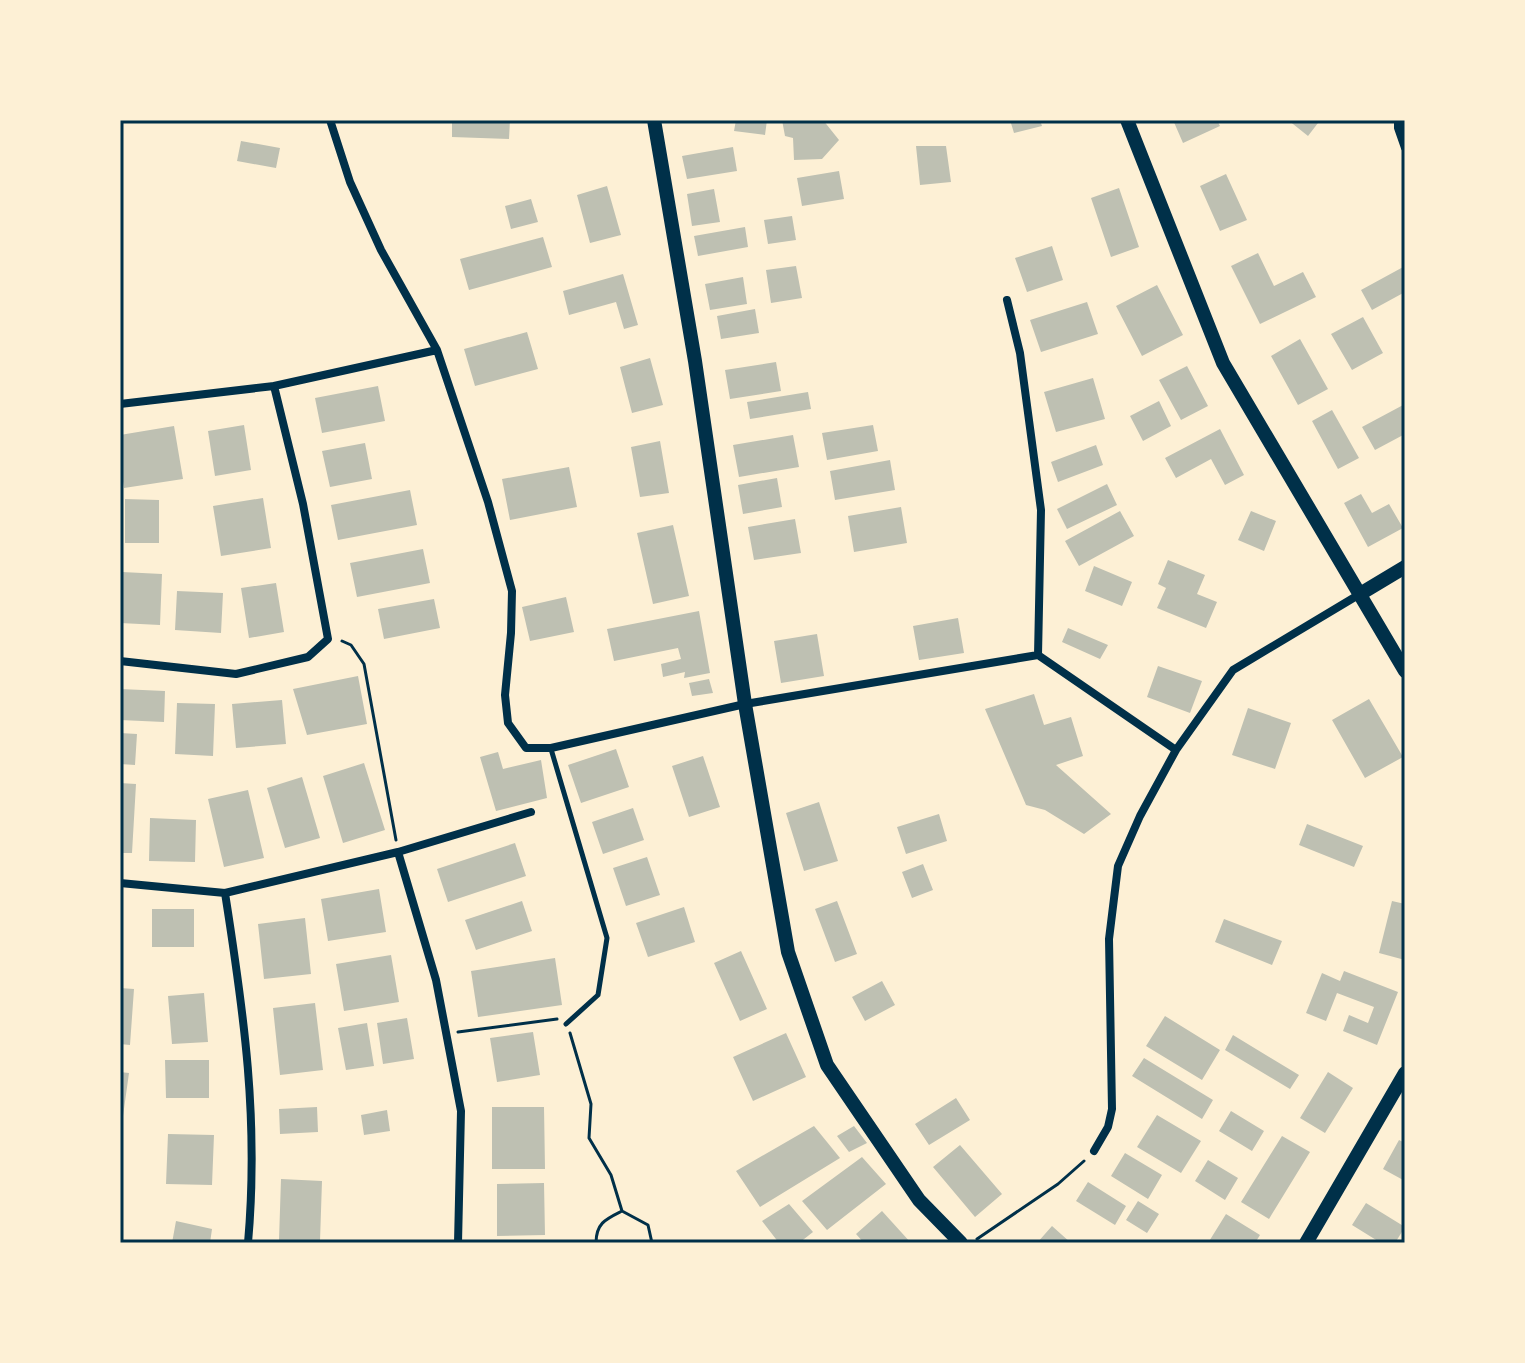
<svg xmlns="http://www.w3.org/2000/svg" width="1525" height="1363" font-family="'Asap Condensed',sans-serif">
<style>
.building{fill:#bec0b2}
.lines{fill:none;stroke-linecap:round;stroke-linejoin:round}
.path{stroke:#003049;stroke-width:3}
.service{stroke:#003049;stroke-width:5}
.minor{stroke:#003049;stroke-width:8}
.tertiary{stroke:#003049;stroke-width:14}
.neatline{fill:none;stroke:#003049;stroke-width:3}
</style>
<rect width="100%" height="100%" fill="#fdf0d5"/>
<path class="building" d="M452,120H510L509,139L452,137Z
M736,120H767L765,135L734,131Z
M782,120H823L839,140L822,159L794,160L793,138L785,136Z
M1010,120H1040L1042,126L1014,133Z
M1173,120H1217L1220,126L1183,143Z
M1288,120H1315L1318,123L1308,136Z
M241,141L280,148L276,168L237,161Z
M916,146H946L951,182L920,185Z
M733,147L737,171L687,179L682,156Z
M839,171L844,199L802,206L797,178Z
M1226,174L1247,220L1220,231L1200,186Z
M607,186L621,235L590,243L577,195Z
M1119,188L1139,247L1111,257L1091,198Z
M714,189L720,222L692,226L687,194Z
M531,199L538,222L511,229L505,206Z
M792,216L796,240L768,244L764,220Z
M745,227L748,247L698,256L694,236Z
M543,237L552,267L469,290L460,259Z
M1052,246L1063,280L1027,292L1015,258Z
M1258,253L1274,286L1303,272L1316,297L1260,324L1231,266Z
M796,266L802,298L771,303L766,270Z
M1405,266V292L1372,310L1361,290Z
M623,274L638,325L624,329L616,302L569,315L563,291Z
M743,277L747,304L710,310L705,284Z
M1157,285L1183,335L1142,356L1116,306Z
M1087,302L1098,334L1041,352L1030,320Z
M755,309L759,333L721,339L717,316Z
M1363,317L1383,353L1352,370L1331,334Z
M527,332L538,369L475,386L464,349Z
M1300,339L1328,389L1298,405L1271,356Z
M650,358L663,405L632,413L620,367Z
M776,362L781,391L730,399L725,370Z
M1187,366L1208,406L1181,420L1159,380Z
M1093,378L1105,419L1056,432L1044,392Z
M378,386L385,421L322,433L315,398Z
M808,392L811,409L750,419L747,402Z
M1159,401L1171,426L1143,441L1130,416Z
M1405,404V434L1375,450L1362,427Z
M1332,410L1359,458L1338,469L1312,421Z
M244,425L251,470L215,476L208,431Z
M873,425L878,451L827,460L822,433Z
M174,426L183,479L124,488L120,462V435Z
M1220,429L1244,475L1225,485L1211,459L1176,478L1165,458Z
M793,435L799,467L739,477L733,445Z
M660,441L669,493L640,497L631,447Z
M365,443L372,479L330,487L322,451Z
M1096,445L1103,465L1058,482L1051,462Z
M890,460L895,490L835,500L830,471Z
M569,467L577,507L510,520L502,479Z
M777,478L782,507L743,514L738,485Z
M1107,484L1117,505L1067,529L1057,509Z
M410,490L417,525L338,540L331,505Z
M1361,494L1372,513L1389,504L1403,528L1368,547L1344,503Z
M263,498L271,548L221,556L213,506Z
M125,499L159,500V543H125Z
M901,507L907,543L854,552L848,516Z
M1120,511L1134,536L1079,566L1065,541Z
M1251,511L1276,521L1264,551L1238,540Z
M795,519L801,553L754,560L748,527Z
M673,525L689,596L653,604L637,533Z
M423,549L430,583L357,597L350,563Z
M1168,560L1205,575L1197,594L1217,602L1206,628L1157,608L1166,588L1158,584Z
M1094,566L1132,582L1122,606L1085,591Z
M122,572L162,574L160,625L120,623Z
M276,583L284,632L249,638L241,588Z
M177,591L223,593L221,633L175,630Z
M566,597L574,632L530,641L522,607Z
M434,599L440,628L384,639L378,609Z
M699,611L710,673L684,678L685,672L663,677L661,664L681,659L678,648L614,661L607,629Z
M958,618L964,653L919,660L913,626Z
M1068,628L1108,645L1100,659L1062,642Z
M817,634L824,676L781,683L774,641Z
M1158,666L1202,681L1190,713L1147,697Z
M358,676L367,724L307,735L293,689Z
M709,679L713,693L692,696L689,683Z
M120,689L165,691L164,722L120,720Z
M1034,694L1044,725L1071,717L1083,756L1056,765L1111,814L1084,834L1045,810L1026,805L985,709Z
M1369,699L1403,757L1365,778L1332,720Z
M282,700L286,744L236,748L232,704Z
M177,703L215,704L213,756L175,754Z
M1248,708L1291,723L1275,769L1232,755Z
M120,733L137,734L135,765L120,764Z
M616,749L629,787L581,803L568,765Z
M498,752L503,769L541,760L547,798L496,811L480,757Z
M703,756L720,807L689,817L672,766Z
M364,763L385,830L343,843L323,776Z
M302,777L320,838L285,848L267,788Z
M120,783L136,784L132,853H120Z
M248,790L264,858L224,867L208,799Z
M819,802L838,861L804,871L786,813Z
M633,808L644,840L603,854L592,822Z
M939,814L947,841L906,854L897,827Z
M150,818L196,820L195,862L149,861Z
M1307,824L1363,846L1354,867L1299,845Z
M515,843L526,876L448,902L437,869Z
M647,857L660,895L626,906L613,868Z
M923,864L933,890L912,898L902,872Z
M379,889L386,932L328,941L321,899Z
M522,901L532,931L476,950L465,920Z
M837,901L857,954L835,962L815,909Z
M1392,901L1405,904V960L1379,953Z
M684,907L695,942L648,957L636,923Z
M152,909H194V947H152Z
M305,918L311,974L264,979L258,924Z
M1224,919L1282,941L1272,965L1215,942Z
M741,951L767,1009L740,1021L714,963Z
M391,955L399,1002L344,1011L336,964Z
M555,958L562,1005L478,1017L471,971Z
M1344,971L1398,992L1377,1045L1343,1031L1349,1015L1368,1023L1374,1007L1337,993L1326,1021L1306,1013L1322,973L1340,981Z
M882,981L895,1005L865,1021L852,997Z
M120,988L134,989L130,1045L120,1044Z
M204,993L208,1042L172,1044L168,996Z
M315,1003L323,1070L280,1075L273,1008Z
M1165,1016L1220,1050L1202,1080L1146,1046Z
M407,1018L414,1059L383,1064L377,1023Z
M367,1023L374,1066L346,1070L338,1028Z
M533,1032L540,1075L497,1082L490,1038Z
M786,1033L806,1077L753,1101L733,1057Z
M1233,1035L1299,1075L1290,1089L1225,1050Z
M1144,1058L1213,1100L1202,1119L1132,1076Z
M165,1060H209V1098H166Z
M120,1072L129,1073L123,1116L120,1115Z
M1328,1072L1353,1088L1325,1133L1300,1118Z
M956,1098L970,1120L929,1145L915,1124Z
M317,1107L318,1132L280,1134L279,1109Z
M492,1107H544L545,1169H492Z
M387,1110L390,1131L364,1135L361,1115Z
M1231,1111L1264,1131L1252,1151L1219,1131Z
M1157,1115L1201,1141L1181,1173L1137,1147Z
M814,1126L840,1158L760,1207L736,1171Z
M854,1126L867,1143L849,1152L837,1136Z
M168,1134L214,1135L212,1185L166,1184Z
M1282,1136L1310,1152L1269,1219L1241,1202Z
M1399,1140L1405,1143V1181L1383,1169Z
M960,1145L1002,1194L975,1217L933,1167Z
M1125,1153L1162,1175L1148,1199L1111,1176Z
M862,1157L886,1184L827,1230L802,1201Z
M1208,1160L1238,1178L1225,1200L1195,1181Z
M281,1179L322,1181L320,1241L279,1240Z
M1088,1182L1126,1206L1115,1225L1076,1201Z
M544,1183L545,1235L497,1236V1184Z
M1138,1201L1159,1214L1147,1233L1126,1220Z
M1366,1203L1405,1227L1395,1243H1381L1352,1225Z
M789,1204L813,1232L799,1243H779L762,1221Z
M882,1211L911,1243H864L856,1234Z
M1226,1214L1260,1235L1255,1243H1208Z
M176,1221L212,1229L210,1243H172Z
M1052,1226L1071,1243H1037Z"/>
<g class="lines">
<path class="path" d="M342,641L351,645L364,664L396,840
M458,1032L557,1019
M570,1033L591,1104L589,1138L611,1175L622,1211C606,1219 596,1223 596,1243
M622,1211L648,1225L652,1243
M977,1239L1058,1184L1084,1161"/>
<path class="service" d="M551,749L607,938L598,995L566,1024"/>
<path class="minor" d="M330,120L350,182L381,250L437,350L488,502L512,591L511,633L505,695L508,723L526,748H551L745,704L1038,655L1176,750
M1398,120V128L1405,148
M1007,300L1020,353L1041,510L1038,655
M120,404L274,386L437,350
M120,661L236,674L308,657L328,639L303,504L274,386
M398,852L436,980L461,1111L458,1243
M120,883L225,893L398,852L531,812
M225,893C244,1014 259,1120 248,1243
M1094,1151L1108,1127L1112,1109L1109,939L1118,866L1140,816L1176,750L1233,670L1360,594"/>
<path class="tertiary" d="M654,120L695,361L745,704L788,952L827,1065L919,1200L961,1243
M1127,120L1223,363L1405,671
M1360,594L1405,567
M1306,1243L1405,1073"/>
</g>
<rect width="1525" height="1363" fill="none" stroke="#fdf0d5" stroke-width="244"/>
<rect x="122" y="122" width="1281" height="1119" class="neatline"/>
</svg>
